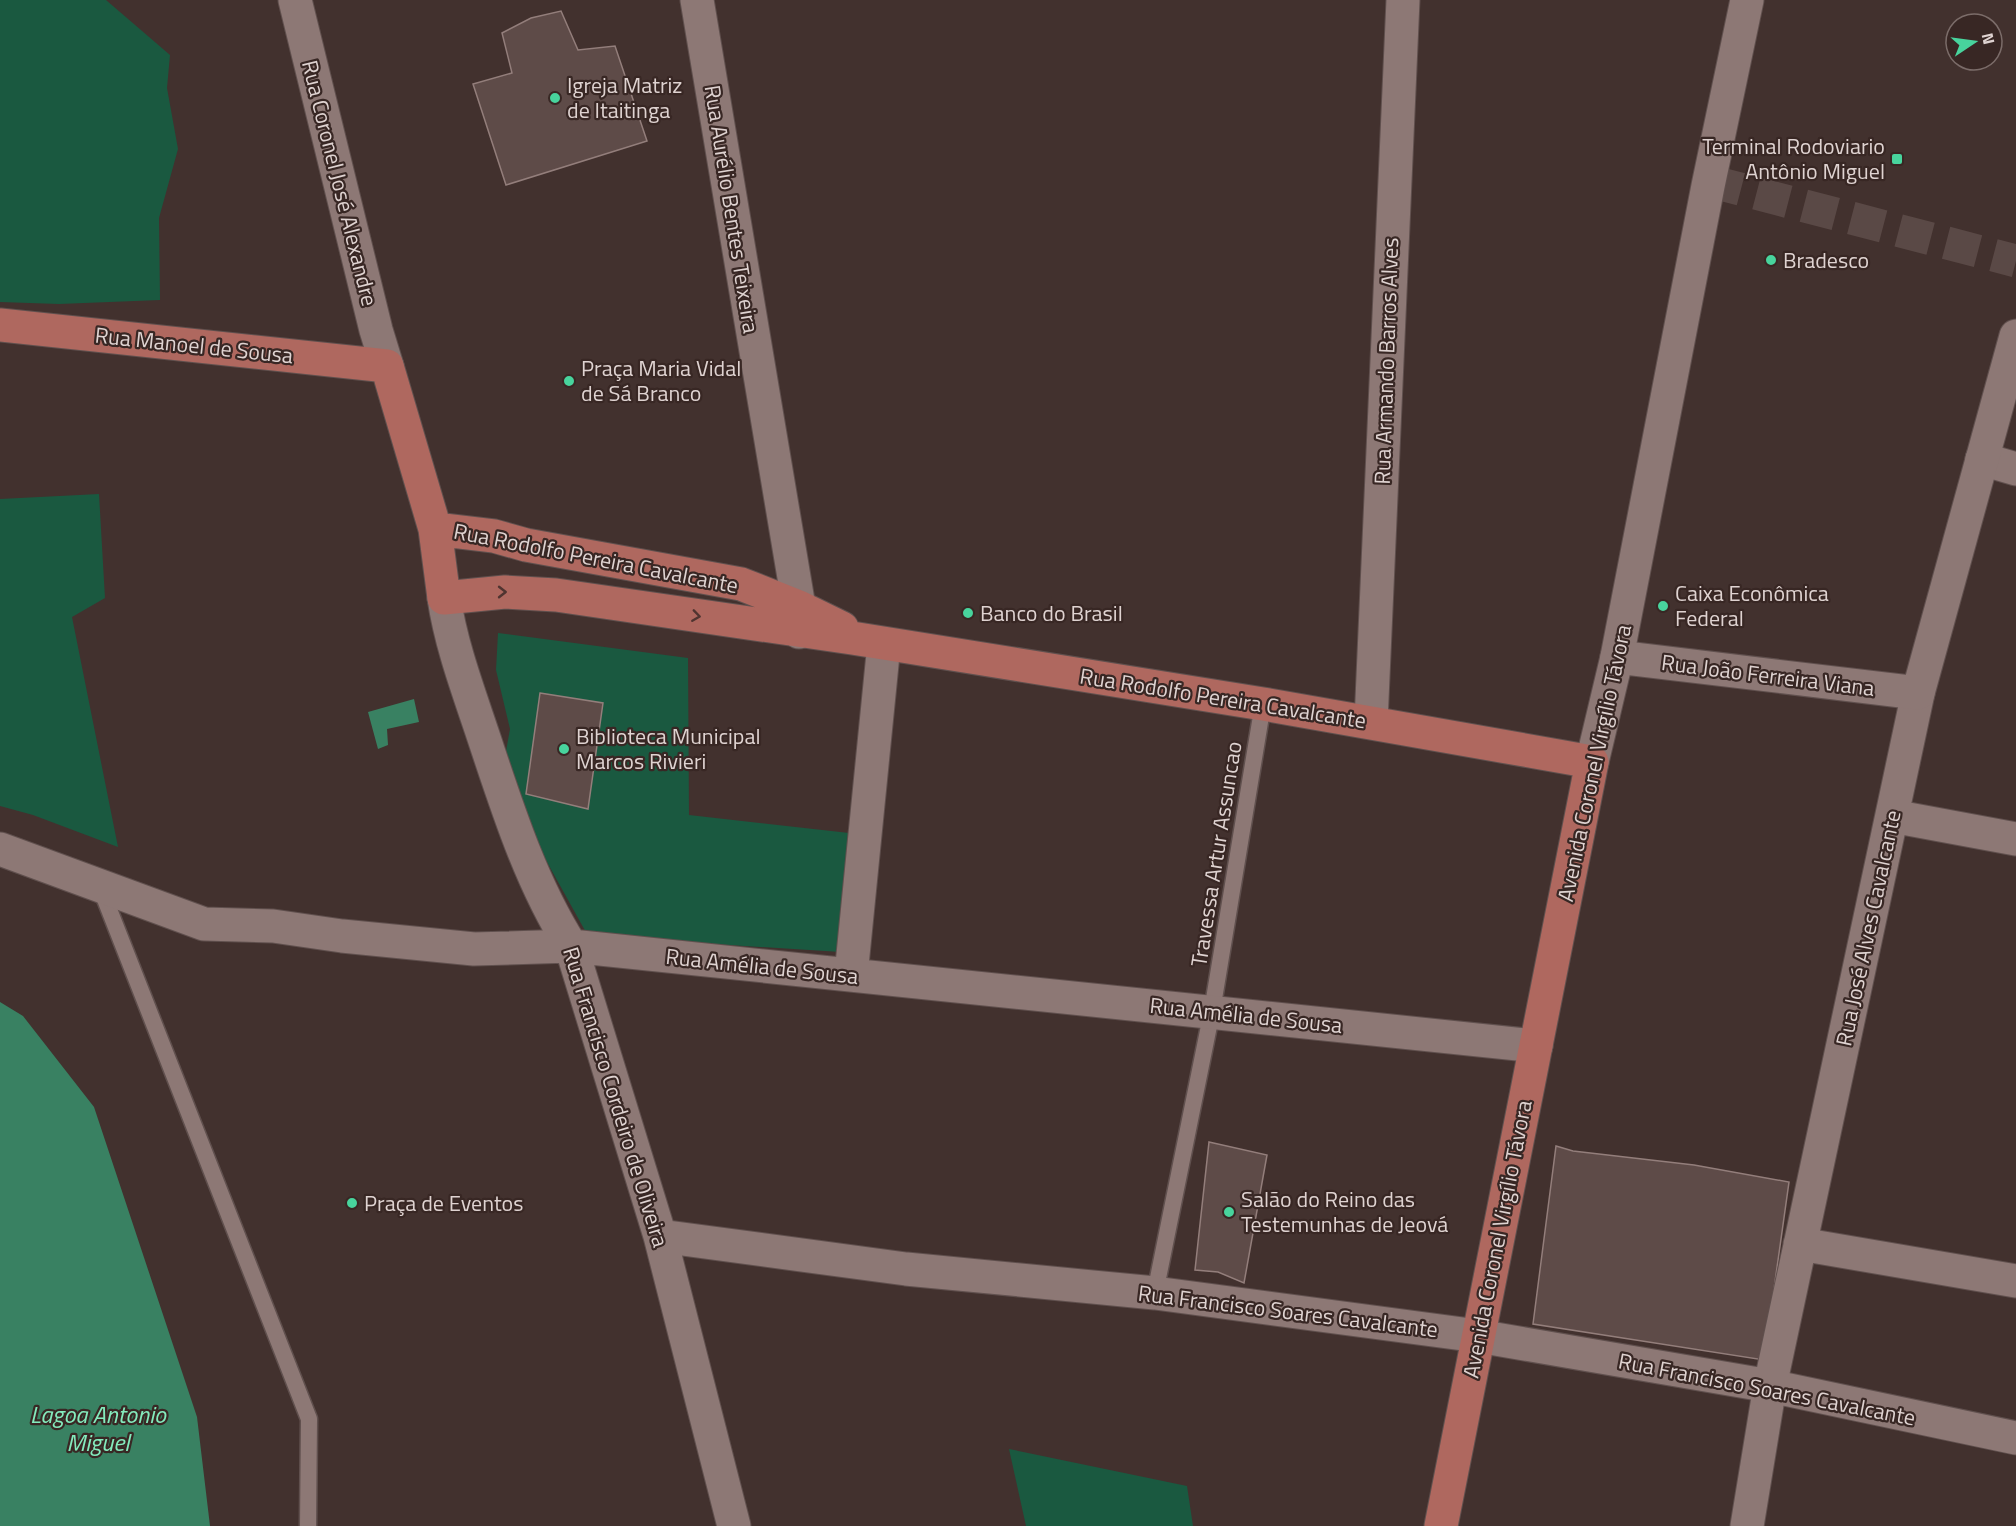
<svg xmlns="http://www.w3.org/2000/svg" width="2016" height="1526" font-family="'Titillium Web',sans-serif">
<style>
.green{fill:#1a5940}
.water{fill:#398162}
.building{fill:#5e4b48;stroke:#937e7b;stroke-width:1.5}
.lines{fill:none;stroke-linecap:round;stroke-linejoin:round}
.street-tunnel{stroke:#5a4946;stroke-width:33;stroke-dasharray:33 16;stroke-linecap:butt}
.lane-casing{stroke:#60504e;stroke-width:19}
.street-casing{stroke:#60504e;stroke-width:35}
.secondary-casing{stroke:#60504e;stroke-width:35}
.primary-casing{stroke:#60504e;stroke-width:35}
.lane{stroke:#8d7875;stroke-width:16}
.street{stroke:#8d7875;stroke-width:33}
.secondary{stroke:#8d7875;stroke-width:33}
.primary{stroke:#af685f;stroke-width:33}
.oneway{stroke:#503430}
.poi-dot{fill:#48d49d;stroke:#382724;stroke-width:2}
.labels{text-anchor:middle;stroke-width:4.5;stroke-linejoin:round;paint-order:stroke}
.poi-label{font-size:22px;fill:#dfd3d1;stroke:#382724;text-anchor:start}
.street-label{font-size:22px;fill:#dfd3d1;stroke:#382724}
.water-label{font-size:24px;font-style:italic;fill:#84ebbd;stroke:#382724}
</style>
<rect width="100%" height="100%" fill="#42312e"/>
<path class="green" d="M0,0H106L170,55L167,88L178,149L159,218L160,300L59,304L0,302Z
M99,494L105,598L72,617L118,847L33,815L0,806V499Z
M498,633L688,658L689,815L858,834L841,952L588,936L532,835L503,768L510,729L496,670Z
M1009,1449L1187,1486L1193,1526H1026Z"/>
<path class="water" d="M414,699L419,722L387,729L388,745L378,749L368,712Z
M0,1002L23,1016L94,1107L197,1417L210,1526H0Z"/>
<path class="building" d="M561,11L578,50L615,46L647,141L506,185L473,84L512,73L502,33L531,18Z
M540,693L603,703L588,809L526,794Z
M1209,1142L1267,1155L1244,1283L1218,1272L1195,1270Z
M1556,1146L1573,1151L1694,1165L1789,1182L1764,1360L1533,1324Z"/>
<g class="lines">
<path class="street-tunnel" d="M1709,181L2016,261"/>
<defs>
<path id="lane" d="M101,889L309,1419L308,1526
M1155,1293L1212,1011L1263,704"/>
<path id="street" d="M295,0L376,330L387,366
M697,0L799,607V632
M1982,459L2016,469
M444,598C451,645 468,690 483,735C507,807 530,881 571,946L660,1236L734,1526
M1617,657L1708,186L1747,0
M1371,722L1403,0
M1892,816L2016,839
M0,849L204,924L273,926L342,936L474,949L571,946L1536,1046
M851,975L884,644
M660,1236L906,1269L1155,1293L1478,1336L1770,1386L2016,1438
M1800,1244L2016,1281
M1747,1526L1770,1386L1918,693"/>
<path id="secondary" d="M1592,762L1617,657L1918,693L2016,336"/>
<path id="primary" d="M0,325L387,366L435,529L444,598L505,592L556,595L852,638L1263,704L1592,762L1441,1526
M435,529L494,536L526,545L741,584L799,607L842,628"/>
</defs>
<use href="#lane" class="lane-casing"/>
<use href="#street" class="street-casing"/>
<use href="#secondary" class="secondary-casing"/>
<use href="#primary" class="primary-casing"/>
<use href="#lane" class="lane"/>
<use href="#street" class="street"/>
<use href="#secondary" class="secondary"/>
<use href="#primary" class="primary"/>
</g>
<defs><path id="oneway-chevron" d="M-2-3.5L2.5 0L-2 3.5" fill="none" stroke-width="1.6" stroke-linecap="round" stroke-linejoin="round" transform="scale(1.5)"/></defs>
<g class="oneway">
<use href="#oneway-chevron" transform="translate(502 592)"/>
<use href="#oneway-chevron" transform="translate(696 616) rotate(8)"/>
</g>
<g class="poi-dot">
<circle cx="555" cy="98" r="6"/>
<rect x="1891" y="153" width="12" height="12" rx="3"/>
<circle cx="1771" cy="260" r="6"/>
<circle cx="569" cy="381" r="6"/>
<circle cx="1663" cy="606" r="6"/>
<circle cx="968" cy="613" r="6"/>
<circle cx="564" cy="749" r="6"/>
<circle cx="352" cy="1203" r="6"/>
<circle cx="1229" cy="1212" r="6"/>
</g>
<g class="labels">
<g class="poi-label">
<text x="567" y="93">Igreja Matriz<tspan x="567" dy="25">de Itaitinga</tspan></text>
<text x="1885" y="154" text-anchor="end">Terminal Rodoviario<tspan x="1885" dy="25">Antônio Miguel</tspan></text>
<text x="1783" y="268">Bradesco</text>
<text x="581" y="376">Praça Maria Vidal<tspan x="581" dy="25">de Sá Branco</tspan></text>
<text x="1675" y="601">Caixa Econômica<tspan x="1675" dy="25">Federal</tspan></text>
<text x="980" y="621">Banco do Brasil</text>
<text x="576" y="744">Biblioteca Municipal<tspan x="576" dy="25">Marcos Rivieri</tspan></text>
<text x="1241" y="1207">Salão do Reino das<tspan x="1241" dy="25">Testemunhas de Jeová</tspan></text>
<text x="364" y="1211">Praça de Eventos</text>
</g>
<g class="street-label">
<text transform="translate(340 183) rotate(76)" y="8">Rua Coronel José Alexandre</text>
<text transform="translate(732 209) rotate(81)" y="8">Rua Aurélio Bentes Teixeira</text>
<text transform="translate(194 345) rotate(6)" y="8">Rua Manoel de Sousa</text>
<text transform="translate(1386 361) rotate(-88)" y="8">Rua Armando Barros Alves</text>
<text transform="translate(596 558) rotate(11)" y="8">Rua Rodolfo Pereira Cavalcante</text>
<text transform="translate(1768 675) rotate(7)" y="8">Rua João Ferreira Viana</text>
<text transform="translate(1223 698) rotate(9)" y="8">Rua Rodolfo Pereira Cavalcante</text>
<text transform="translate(1594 763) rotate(-78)" y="8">Avenida Coronel Virgílio Távora</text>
<text transform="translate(1216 854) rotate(-81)" y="8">Travessa Artur Assuncao</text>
<text transform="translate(1868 928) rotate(-78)" y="8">Rua José Alves Cavalcante</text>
<text transform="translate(762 966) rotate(6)" y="8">Rua Amélia de Sousa</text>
<text transform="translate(1246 1015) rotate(6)" y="8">Rua Amélia de Sousa</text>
<text transform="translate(616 1097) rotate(73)" y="8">Rua Francisco Cordeiro de Oliveira</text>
<text transform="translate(1497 1239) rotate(-79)" y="8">Avenida Coronel Virgílio Távora</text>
<text transform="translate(1288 1311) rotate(7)" y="8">Rua Francisco Soares Cavalcante</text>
<text transform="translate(1767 1389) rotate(11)" y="8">Rua Francisco Soares Cavalcante</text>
</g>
<g class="water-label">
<text x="98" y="1423">Lagoa Antonio<tspan x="98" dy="28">Miguel</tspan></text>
</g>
</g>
<g transform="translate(1974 42) rotate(77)"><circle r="28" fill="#382724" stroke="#7b6c69" stroke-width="1.5"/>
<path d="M0-4.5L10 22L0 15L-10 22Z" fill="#48d49d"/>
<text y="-9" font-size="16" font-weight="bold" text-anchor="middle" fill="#dfd3d1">N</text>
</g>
</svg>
